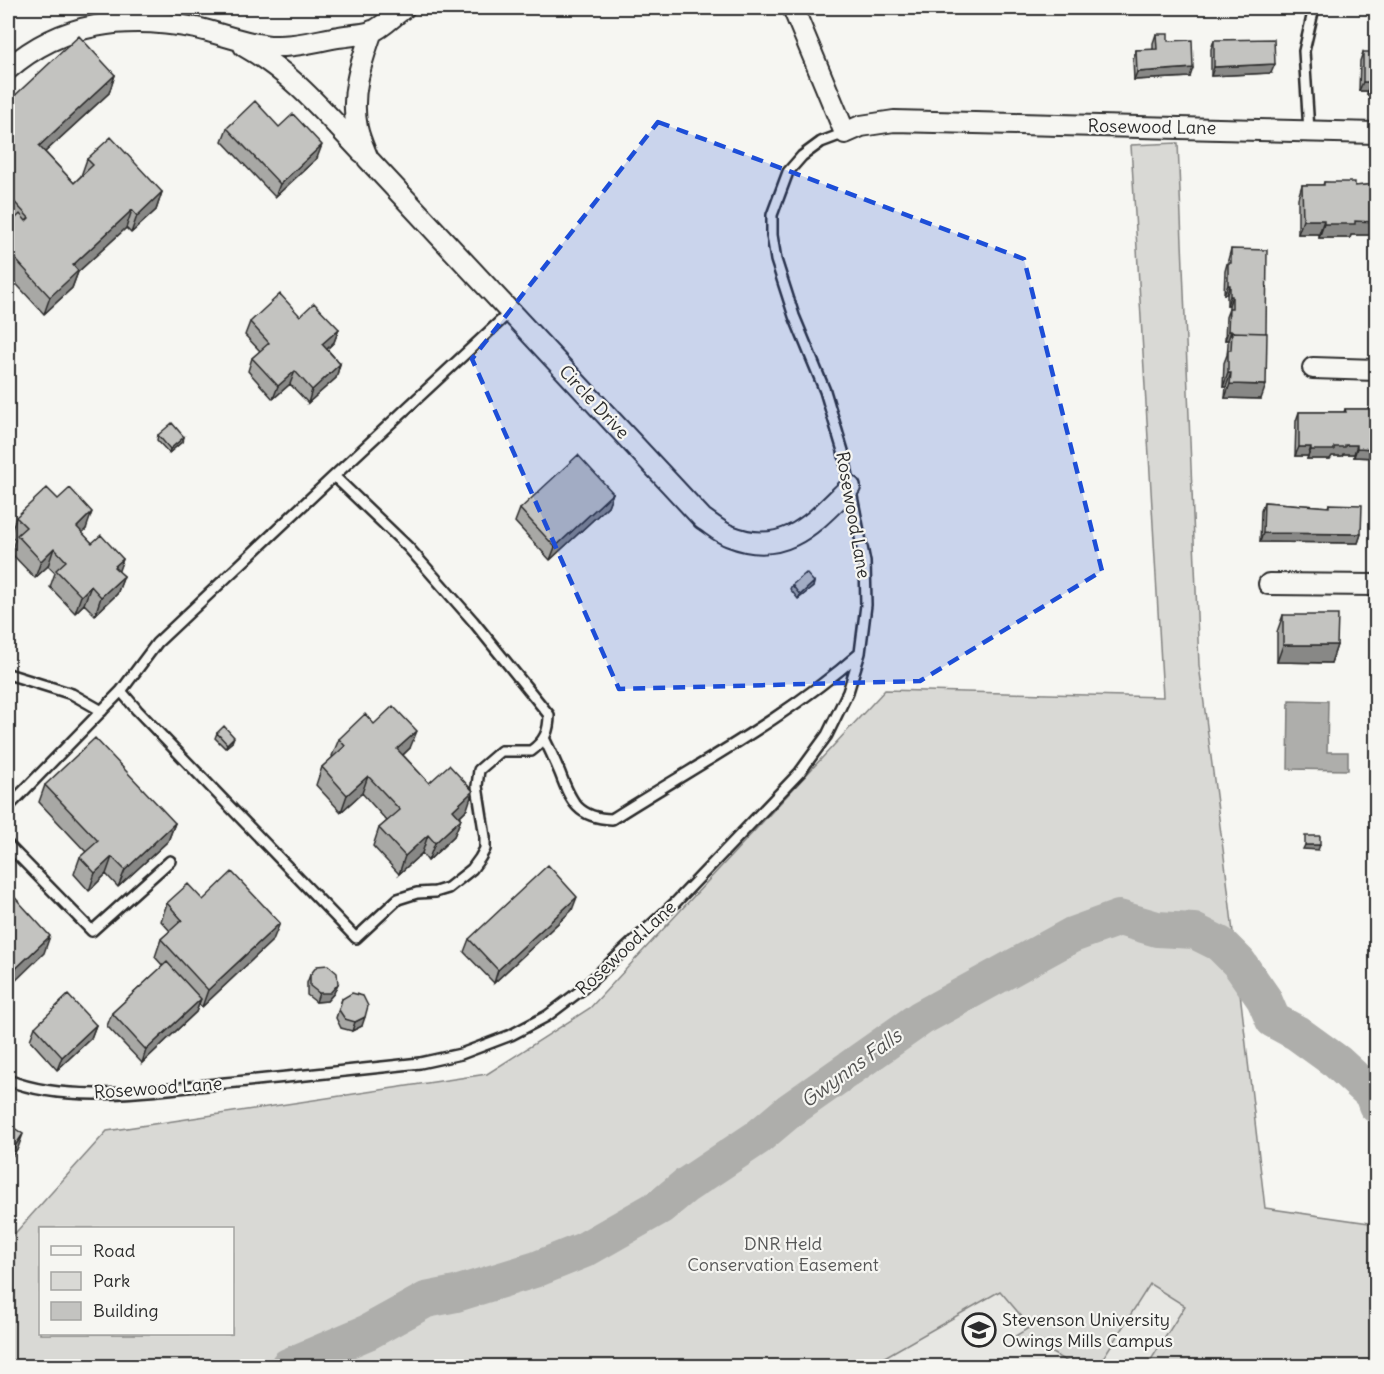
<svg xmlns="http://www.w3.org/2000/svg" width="1384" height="1374" font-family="Delius,sans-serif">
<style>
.built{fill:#e7e7e3}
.green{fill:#d9d9d5;stroke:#828280;stroke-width:1.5;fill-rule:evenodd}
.water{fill:#aeaeab;stroke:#7a7a78;stroke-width:1.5}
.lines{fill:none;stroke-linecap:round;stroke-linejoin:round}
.river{stroke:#aeaeab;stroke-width:36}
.service-casing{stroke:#2b2b2b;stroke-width:14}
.minor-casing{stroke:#2b2b2b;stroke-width:24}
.service{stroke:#f6f6f2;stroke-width:9}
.minor{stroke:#f6f6f2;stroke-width:20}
.wall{fill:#a8a8a5;stroke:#2b2b2b;stroke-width:1.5}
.shaded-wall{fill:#888886;stroke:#2b2b2b;stroke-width:1.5}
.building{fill:#c3c3c0;stroke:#2b2b2b;stroke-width:1.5}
.marked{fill:#1d4ed8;fill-opacity:0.2;stroke:#1d4ed8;stroke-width:4.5;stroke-dasharray:12 8;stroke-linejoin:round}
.labels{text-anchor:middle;stroke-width:4.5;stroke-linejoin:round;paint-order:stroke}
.street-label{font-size:18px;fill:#2b2b2b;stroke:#f6f6f2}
.park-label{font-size:18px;fill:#565656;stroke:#f6f6f2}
.poi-label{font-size:18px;fill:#2b2b2b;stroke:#f6f6f2;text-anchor:start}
.water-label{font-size:20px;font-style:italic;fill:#525251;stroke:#f6f6f2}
</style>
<rect width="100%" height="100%" fill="#f6f6f2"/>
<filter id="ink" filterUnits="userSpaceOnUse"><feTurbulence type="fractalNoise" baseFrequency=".0167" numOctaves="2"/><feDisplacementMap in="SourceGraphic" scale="12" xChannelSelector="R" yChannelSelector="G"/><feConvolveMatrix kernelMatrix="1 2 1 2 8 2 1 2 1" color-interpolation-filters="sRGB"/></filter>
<g filter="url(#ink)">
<path class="built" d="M1150,1284L1185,1306L1147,1366H1098Z
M1000,1291L1023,1318L1038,1323L1013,1338L1047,1350L1074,1366H869Z"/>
<path class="green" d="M1178,143L1199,665L1226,872L1265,1208L1376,1224V1366H1147L1185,1306L1150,1284L1098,1366H1074L1047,1350L1012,1338L1037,1323L1023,1318L1000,1291L869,1366H8V1241L107,1131L487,1074L590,1008L885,690L1163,697L1131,145ZM40,1228H232V1334H40Z"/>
<path class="water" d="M1289,700L1328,701L1327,752H1348V770L1288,769Z"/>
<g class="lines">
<path class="river" d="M288,1366L368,1332L426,1300L456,1294L537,1269L584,1250L661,1206L685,1186L757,1138L789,1111L921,1018L1072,935L1119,918L1157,929L1194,931L1220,944L1239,963L1264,999L1273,1020L1297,1033L1337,1062L1372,1094L1376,1105"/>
<defs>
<path id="service" d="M1309,131L1304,51L1314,8
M334,476L157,643L121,691L137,710L356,938L398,899L417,893L435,892L448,888L472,869L480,858L485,849V837L477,786L479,770L501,751H531C545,741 549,731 549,715L473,621L408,547L334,476L510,312
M8,674L72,694L102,711
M544,738C550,750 555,761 560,773C571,802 578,818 612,819C695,766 785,719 859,654
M8,807L121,691
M8,845L92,931L170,861
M8,1080C69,1105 159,1090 225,1083C290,1077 355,1070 420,1063L461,1054L511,1035L547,1016L580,991L675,903L800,772L827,735L848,692L860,653L866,605L865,562L843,451L825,391L794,316L776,260L772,235V215L788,172L802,156L821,142L845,133"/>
<path id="minor" d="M793,8L845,133L861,126L894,121L1376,133
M372,31C361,63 350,94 357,128C359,138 364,149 368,159L703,519C711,524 721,533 730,536C785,558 814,522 850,487
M244,46C291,72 326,114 362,152
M8,69C63,21 127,15 196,28C219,33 240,42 263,45C288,49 314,41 339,37C349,35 361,35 371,32C382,28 394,15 404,8
M1313,368L1376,370
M1269,584L1376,585"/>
</defs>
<use href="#service" class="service-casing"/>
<use href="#minor" class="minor-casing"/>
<use href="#service" class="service"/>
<use href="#minor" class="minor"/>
</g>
<path class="wall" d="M1156,34L1168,41L1190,77L1134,80L1133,59L1136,50H1153V43Z
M1214,40L1271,73L1211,76V49Z
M1363,52L1376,91L1374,95H1367V91H1359L1360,61Z
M115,75L109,93L45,152L74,183L81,176L87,159L162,192L156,210L131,233L126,228L78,272L72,288L44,314L8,275V226L11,222L8,219V97L10,100Z
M227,128L317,158L275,197L222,141Z
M1324,182L1355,186L1377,184V233H1372V235H1351L1350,238H1319V234H1298V198L1302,185H1323Z
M1231,249L1261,399L1225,398L1226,387H1223L1224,363L1227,355L1228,345V340H1225L1226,317L1229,309V305H1227V294H1224L1225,271Z
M300,316L339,329L334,342L327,349L340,364L336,378L308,403L290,384L273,399L248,371L252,358L260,351L245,335L250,322Z
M1345,409H1377V458L1354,457V454H1343L1342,456H1332L1330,459H1307L1308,456H1295L1296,421L1299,412H1344Z
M158,435L183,441L169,453L157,440Z
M613,493L608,506L550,560L515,522L520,509Z
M1264,502L1328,507L1329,504L1361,534L1358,543L1260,542L1261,511Z
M16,517L86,529L82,533L92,543L123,559L118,571L124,576L117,594L95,615L84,604L75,613L50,587L55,573L48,566L35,578L11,553L15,540L10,535Z
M814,582L813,587L798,599L790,589L792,585Z
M1283,615L1337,645L1331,663L1277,662V632Z
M374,724L410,748L403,755L429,783L467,809L459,817L461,819L454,836L428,861L422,853L399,874L373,846L379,828L387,821L362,793L341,812L316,785L322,767L333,757L332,756L339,739Z
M217,733L232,742L225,748L215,738Z
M45,785L175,823L168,841L118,887L106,874L89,891L74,874L80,857L86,852L39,802Z
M203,900L273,940L202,1007L199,1004L196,1012L142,1063L107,1026L112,1013L163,966L155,957L161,939L170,931L161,921L167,903Z
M572,910L494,983L464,952L469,939Z
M310,975L334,993L327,1001L316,1002L307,995V983Z
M342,999L362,1026L352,1031L341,1028L336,1018Z
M96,1025L91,1038L57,1070L30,1040L35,1027Z"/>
<path class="shaded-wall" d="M1275,64L1271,73L1211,76L1214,67Z
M1193,68L1190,77L1134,80L1137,72Z
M115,75L109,93L33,163L39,146Z
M1363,82H1371L1367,91H1359Z
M1377,85V91H1376L1374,95H1367L1370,86Z
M322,145L317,158L275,197L280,184Z
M162,192L156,210L131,233L137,216Z
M132,210L126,228L78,272L72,288L44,314L50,297L73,265Z
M1303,220H1324L1319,234H1298Z
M1355,221H1377V233H1372V235H1351L1350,238H1319L1324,224Z
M1228,285H1230L1227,294H1224Z
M1230,296H1232L1229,305H1227Z
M339,329L334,342L318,358L322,344Z
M1228,331H1231L1228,340H1225Z
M340,364L336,378L308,403L312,390Z
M295,371L290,384L273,399L278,386Z
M1228,373H1231L1226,387H1223Z
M1230,384L1266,385L1261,399L1225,398Z
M184,437L183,441L169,453L170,449Z
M1345,445H1357L1354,454H1343L1342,456H1332L1330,459H1307L1311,450Z
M1299,447H1311L1308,456H1295Z
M1357,448L1377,449V458L1354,457Z
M613,493L608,506L550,560L555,547Z
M92,512L86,529L70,544L77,527Z
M1263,533L1361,534L1358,543L1260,542Z
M54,548L48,566L35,578L41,561Z
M123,559L117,576L114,567Z
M124,576L117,594L95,615L101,597Z
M814,582L813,587L798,599L800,595Z
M91,586L84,604L75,613L81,596Z
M1283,645H1337L1331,663L1277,662Z
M417,731L410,748L391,766L397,749Z
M234,737L232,742L225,748L227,744Z
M368,776L362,793L341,812L347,795Z
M473,791L467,809L447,828L453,810Z
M461,819L454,836L428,861L435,843Z
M175,823L168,841L118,887L125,870Z
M428,835L422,853L399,874L405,856Z
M1305,845H1320L1318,850L1303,849Z
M112,857L106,874L89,891L95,873Z
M577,897L572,910L494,983L498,970Z
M280,923L273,940L202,1007L208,990Z
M50,936L44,953L8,988V976Z
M338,984L334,993L327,1001L316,1002L319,993Z
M201,999L196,1012L142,1063L146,1050Z
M365,1017L362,1026L352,1031L355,1022Z
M96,1025L91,1038L57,1070L62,1057Z
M23,1134L18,1148L8,1162V1156Z"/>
<path class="building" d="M1156,34H1168V41L1192,40L1193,68L1137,72L1136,50L1157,49Z
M79,36L115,75L39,146L74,183L93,165L87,159L111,137L162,192L137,216L132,210L73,265L78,271L50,297L8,251V226L20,214L26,221L29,218L8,195V97L10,100Z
M1274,39L1275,64L1214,67V40Z
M1363,52H1377V86H1370L1371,82H1363Z
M255,101L279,127L293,114L322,145L280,184L227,128Z
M1324,182H1355V186L1377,184L1376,222L1355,221V224H1324V220H1303L1302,185H1324Z
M1231,249L1267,250L1266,333L1232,332L1231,336V331H1228L1229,308H1232V296H1230V285H1228V263H1231Z
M280,294L300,316L314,303L339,329L322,344L340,364L312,390L295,371L278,386L252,358L269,343L250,322Z
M1232,332L1267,333L1266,385L1230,384L1231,373H1228V350H1231Z
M1345,409H1377V449L1357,448V445H1345V447H1334V450H1311V447H1299V412H1346Z
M172,423L184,437L170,449L158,435Z
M578,455L613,493L555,547L520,509Z
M47,488L58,499L70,488L92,512L77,527L92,543L101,535L123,559L114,567L124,576L101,597L91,586L81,596L56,570L66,561L54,548L41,561L17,535L26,527L16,517Z
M1264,502L1329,507V504L1362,505L1361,534L1263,533Z
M806,573L814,582L800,595L792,585Z
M1283,615H1338L1337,645H1283Z
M393,706L417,731L397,749L429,783L449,765L473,791L453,810L461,819L435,843L428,835L405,856L379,828L400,810L368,776L347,795L322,767L345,746L339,739L365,714L374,724Z
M224,726L234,737L227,744L217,733Z
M95,738L175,823L125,870L112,857L95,873L80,857L98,841L45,785Z
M1305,836H1320V845H1305Z
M548,865L577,897L498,970L469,939Z
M232,872L280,923L208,990L161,939L182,920L167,903L188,884L203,900Z
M8,890L50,936L8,976Z
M167,962L201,999L146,1050L112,1013Z
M328,965L337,973L338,984L330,993H319L310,986V975L317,966Z
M352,993L363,996L368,1006L365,1017L355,1022L345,1019L339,1010L342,999Z
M68,995L96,1025L62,1057L35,1027Z
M8,1124L23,1134L8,1156Z"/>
</g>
<path class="marked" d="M658,122L1024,259L1102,571L920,681L619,689L472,359Z"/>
<defs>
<symbol id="university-ring" viewBox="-11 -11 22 22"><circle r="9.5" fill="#f6f6f2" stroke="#2b2b2b" stroke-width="1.5"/><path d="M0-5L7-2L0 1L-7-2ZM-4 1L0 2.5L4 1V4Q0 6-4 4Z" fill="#2b2b2b"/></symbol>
</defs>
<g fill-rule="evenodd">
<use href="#university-ring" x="960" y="1311" width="38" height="38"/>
</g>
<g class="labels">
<g class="street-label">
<text transform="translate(1152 127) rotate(1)" y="6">Rosewood Lane</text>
<text transform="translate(594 402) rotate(47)" y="6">Circle Drive</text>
<text transform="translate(853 515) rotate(80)" y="6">Rosewood Lane</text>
<text transform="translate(626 948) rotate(-43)" y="6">Rosewood Lane</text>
<text transform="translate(158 1088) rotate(-4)" y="6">Rosewood Lane</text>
</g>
<g class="park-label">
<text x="783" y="1250">DNR Held<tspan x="783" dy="21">Conservation Easement</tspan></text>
</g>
<g class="poi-label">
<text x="1002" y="1326">Stevenson University<tspan x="1002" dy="21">Owings Mills Campus</tspan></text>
</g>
<g class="water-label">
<text transform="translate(851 1068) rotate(-36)" y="7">Gwynns Falls</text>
</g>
</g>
<rect width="1384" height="1374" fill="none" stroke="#f6f6f2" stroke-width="30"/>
<rect x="15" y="15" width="1354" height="1344" fill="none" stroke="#2b2b2b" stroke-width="2" filter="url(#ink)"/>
<rect x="39" y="1227" width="195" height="108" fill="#f6f6f2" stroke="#a5a5a2" stroke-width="1.5"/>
<rect x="51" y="1246" width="30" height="9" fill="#f6f6f2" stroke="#a5a5a2" stroke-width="1.5"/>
<text x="93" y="1257" font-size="18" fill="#2b2b2b">Road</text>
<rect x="51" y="1272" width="30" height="18" fill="#d9d9d5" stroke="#a5a5a2" stroke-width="1.5"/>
<text x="93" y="1287" font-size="18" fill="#2b2b2b">Park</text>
<rect x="51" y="1302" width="30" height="18" fill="#c3c3c0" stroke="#a5a5a2" stroke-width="1.5"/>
<text x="93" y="1317" font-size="18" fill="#2b2b2b">Building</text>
</svg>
